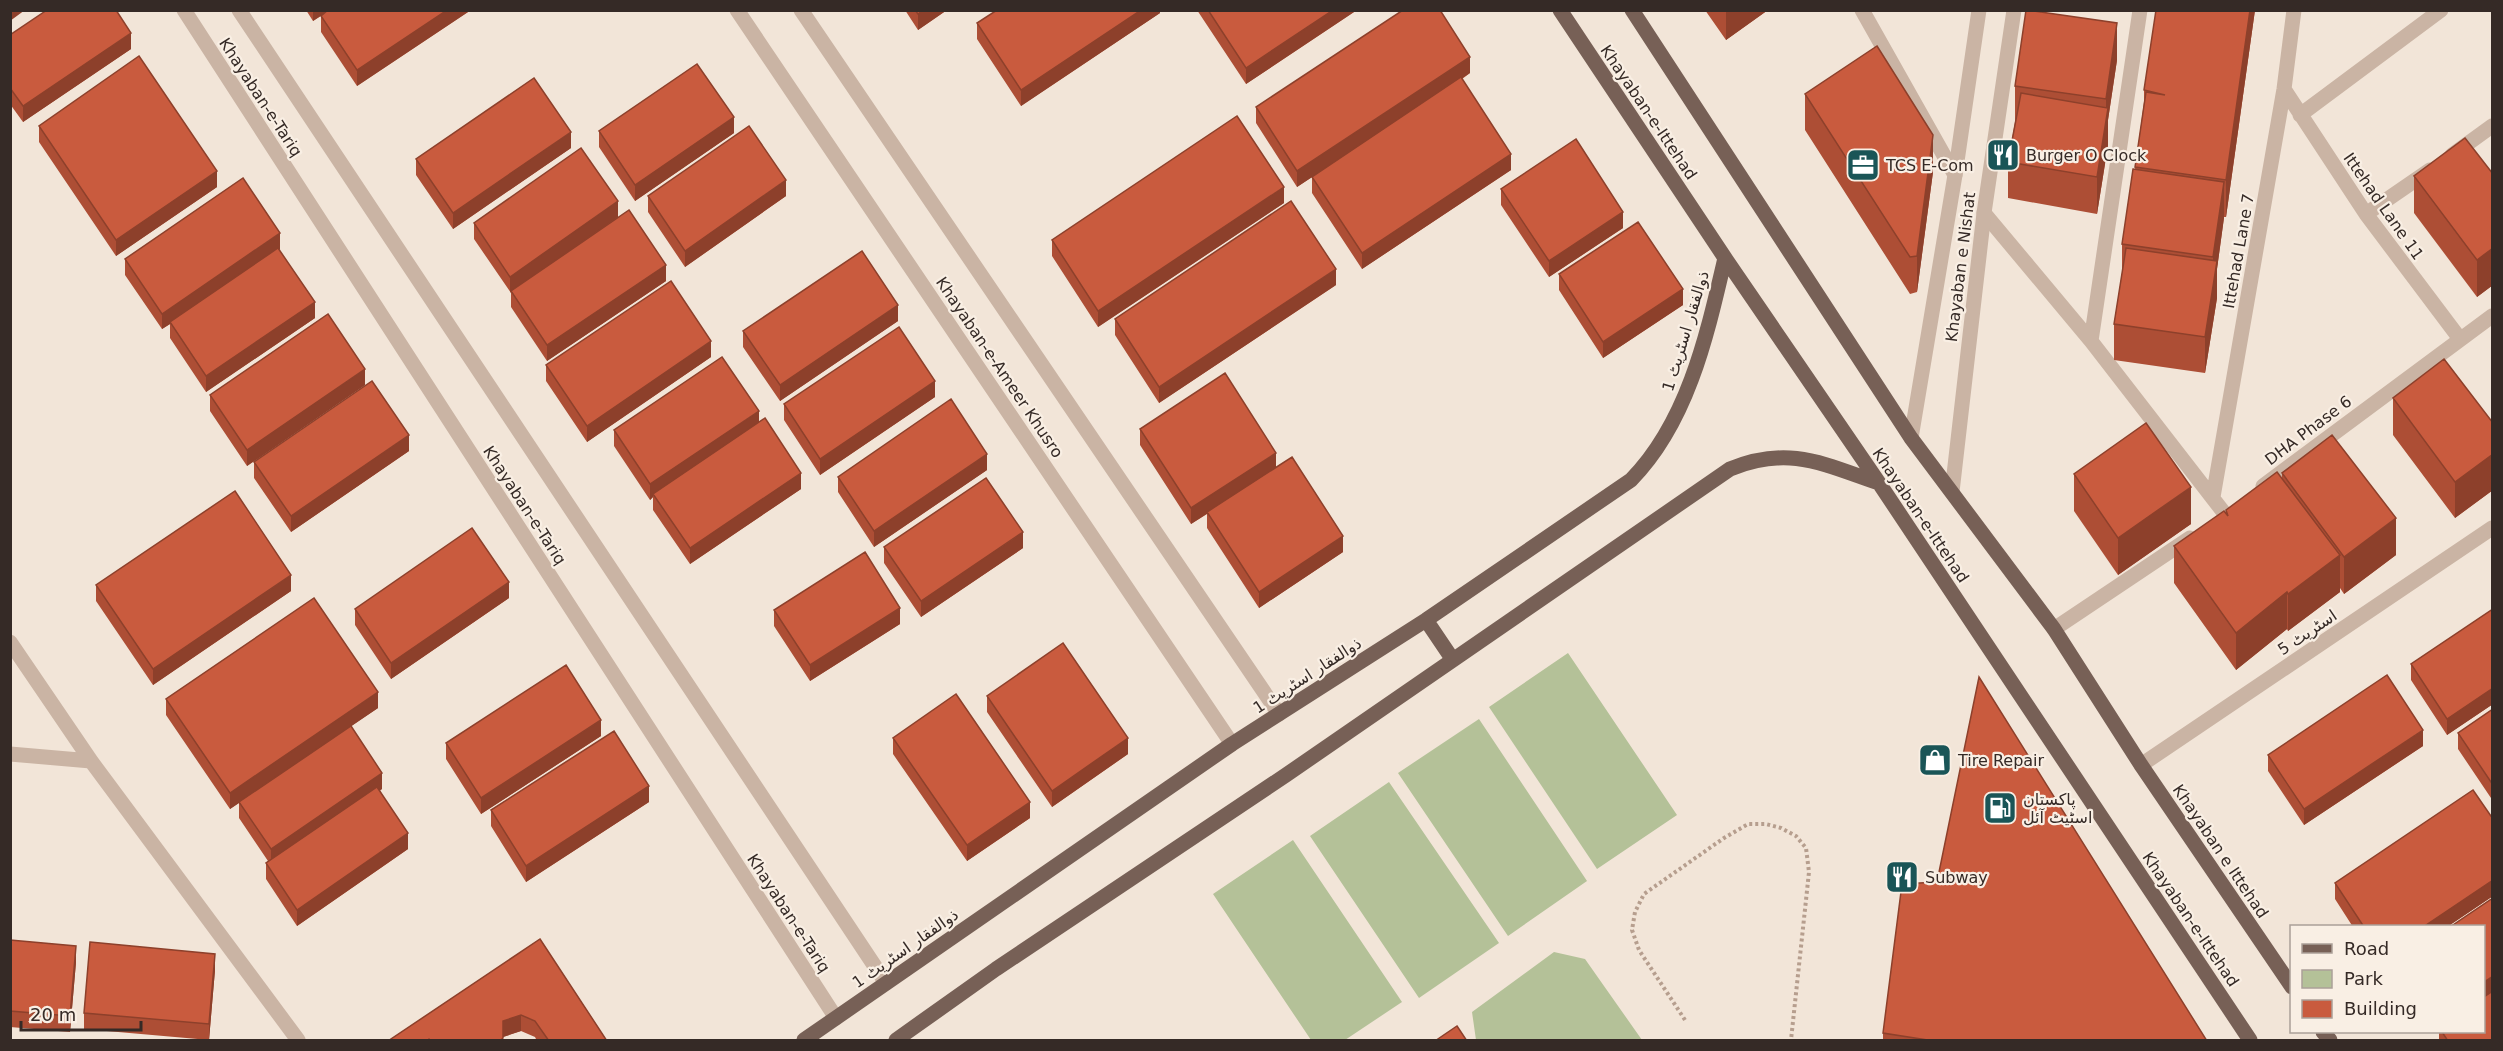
<svg xmlns="http://www.w3.org/2000/svg" width="2503" height="1051" font-family="'DejaVu Sans','Noto Sans Arabic',sans-serif">
<style>
.green{fill:#b4c198}
.lines{fill:none;stroke-linecap:round;stroke-linejoin:round}
.path{stroke:#b69e8e;stroke-width:4;stroke-dasharray:3 3;stroke-linecap:butt}
.minor{stroke:#cab4a4;stroke-width:15}
.tertiary{stroke:#cab4a4;stroke-width:15}
.primary{stroke:#776056;stroke-width:15}
.wall{fill:#ad4e35}
.shaded-wall{fill:#8d402b}
.building{fill:#c95b3e;stroke:#8d402b;stroke-width:1.5}
.labels{text-anchor:middle;stroke-width:4.5;stroke-linejoin:round;paint-order:stroke}
.street-label{font-size:16px;fill:#352a26;stroke:#f9efe4}
.poi-label{font-size:16px;fill:#352a26;stroke:#f9efe4;text-anchor:start}
</style>
<rect width="100%" height="100%" fill="#f2e5d8"/>
<path class="green" d="M1568,653L1677,815L1597,869L1489,707Z
M1479,719L1587,881L1508,936L1398,773Z
M1389,782L1499,943L1419,998L1310,836Z
M1293,840L1402,1002L1345,1040H1311L1213,894Z
M1554,952L1585,959L1642,1040H1476L1472,1012Z"/>
<g class="lines">
<path class="path" d="M1685,1020L1639,950L1632,930L1635,912L1644,894L1724,838L1748,824H1766L1781,828L1796,836L1806,848L1809,872L1791,1040"/>
<path class="minor" d="M184,10L836,1018
M239,10L886,983
M737,10L1232,744
M801,10L1279,714
M1862,10L1955,175
M2284,89L2366,214L2460,339
M2300,115L2441,10
M2452,155L2492,126
M1984,213L2091,341L2225,514
M2366,214L2430,170
M2091,341L2140,10
M2263,486L2492,316
M2213,497L2284,89L2294,10
M2054,629L2190,538
M10,642L91,761L298,1040
M10,754L91,761"/>
<path class="tertiary" d="M1911,438L1955,175L1979,10
M1952,492L1984,213L2014,10
M2141,765L2492,528"/>
<path class="primary" d="M1560,10L1725,258L1879,483L2250,1040
M1632,10L1911,438L2054,629L2141,765L2292,987
M1426,620L1453,660
M2323,1032L2330,1040
M804,1040L1232,744L1426,620L1631,480C1688,422 1707,335 1725,258
M896,1040L996,969L1286,775L1730,469C1789,445 1823,464 1879,483"/>
</g>
<path class="wall" d="M306,10H471L357,86L321,32V16L313,21Z
M905,10H947L918,30Z
M1160,10V13L1021,106L977,39V23Z
M1197,10H1357L1246,84Z
M1705,10H1768L1726,40Z
M2255,10L2226,217H2224L2217,269V298L2205,373L2114,360V324L2122,273V244L2135,169L2144,102V90Z
M10,35L131,49L23,122L10,104Z
M2117,60L2108,120V145L2097,214L2008,198V162L2015,122V86Z
M1470,73L1462,79L1511,170L1362,269L1312,193V177L1327,167L1297,187L1256,123V107Z
M1805,94L1933,172L1917,292L1910,294L1805,130Z
M39,126L217,187L116,256L39,142Z
M599,131L734,133L635,201L599,147Z
M571,148L453,229L416,175V159Z
M2493,174V285L2477,297L2414,213V176Z
M1501,189L1623,228L1549,277L1501,205Z
M648,196H786L685,267L648,212Z
M1284,203L1098,327L1052,256V240Z
M618,217L666,281L547,361L511,307V293L474,239V223Z
M279,249L315,318L206,392L170,338V324L162,329L125,275V259L280,249Z
M1559,274L1683,305L1603,358L1559,290Z
M1336,285L1159,403L1115,335V319Z
M898,321L780,401L743,347V331Z
M711,357L587,442L546,381V365Z
M365,385L247,466L210,411V395Z
M935,397L820,475L784,420V404Z
M2393,398L2493,423V490L2455,518L2393,435Z
M759,423L801,489L690,564L653,510V497L650,500L614,446V430Z
M1140,429L1276,467L1343,552L1259,608L1207,528V514L1191,524L1140,445Z
M409,451L291,532L254,478V462Z
M987,470L874,547L838,492V477Z
M2282,473L2396,555L2344,594L2340,588V592L2288,631L2287,629L2236,670L2174,583V546L2226,512V510L2282,478Z
M2074,474L2191,524L2118,575L2074,511Z
M884,547L1023,548L921,617L884,563Z
M96,585L291,591L153,685L96,601Z
M509,598L391,679L355,625V609Z
M2493,609V704L2447,735L2411,680V664Z
M774,610L900,624L810,681L774,626Z
M987,696L1128,754L1052,807L987,712Z
M166,699L378,708L351,726L382,789L380,790L408,849L297,926L266,879V863L268,861L239,818V803L230,809L166,715Z
M2493,709V801L2458,749V733Z
M601,736L481,814L446,759V743Z
M893,738L1030,818L967,861L893,754Z
M2423,746L2304,825L2268,771V755Z
M649,802L526,882L491,826V810Z
M2493,819V896L2447,927H2353L2335,899V883Z
M540,939L607,1041H537L535,1037L521,1031L503,1037V1041H388Z
M10,940L76,962L70,1032L10,1027Z
M215,970L209,1040L84,1029V1013Z
M2439,1032H2484L2493,1041H2439Z
M1883,1033L2207,1041H1883Z"/>
<path class="shaded-wall" d="M10,10H25L10,21Z
M313,10H329L313,21Z
M447,10H471L357,86V70Z
M923,10H947L918,30V14Z
M1141,10H1160V13L1021,106V90Z
M1333,10H1357L1246,84V68Z
M1726,10H1768L1726,40Z
M2250,10H2255L2226,217V180Z
M2117,23V60L2108,120V145L2097,214V177L2106,122V99Z
M131,33V49L23,122V106Z
M1470,57V73L1297,187V171Z
M734,117V133L635,201V185Z
M571,132V148L453,229V213Z
M1933,135V172L1917,292V256Z
M1511,154V170L1362,269V253Z
M217,171V187L116,256V240Z
M786,180V196L685,267V251Z
M2224,182V218L2217,269V298L2205,373V337L2213,286V257Z
M1284,187V203L1098,327V311Z
M618,201V217L511,291L510,293V277Z
M1623,212V228L1549,277V261Z
M280,233V249L171,323L170,322V324L162,329V314Z
M2493,248V285L2477,297V260Z
M666,265V281L547,361V345Z
M1336,269V285L1159,403V387Z
M1683,289V305L1603,358V342Z
M315,302V318L206,392V376Z
M898,305V321L780,401V385Z
M711,341V357L587,442V426Z
M365,369V385L247,466V450Z
M935,381V397L820,475V459Z
M759,411V427L653,494V497L650,500V484Z
M409,435V451L291,532V516Z
M1276,453V469L1191,524V508Z
M987,454V470L874,547V531Z
M2493,454V490L2455,518V482Z
M801,473V489L690,564V548Z
M2191,487V524L2118,575V538Z
M2396,518V555L2344,594V557Z
M1023,532V548L921,617V601Z
M1343,536V552L1259,608V592Z
M2340,555V592L2288,631V594Z
M291,575V591L153,685V669Z
M509,582V598L391,679V663Z
M2287,592V629L2236,670V633Z
M900,608V624L810,681V665Z
M2493,688V704L2447,735V719Z
M378,692V708L230,809V793Z
M601,720V736L481,814V798Z
M2423,730V746L2304,825V809Z
M1128,738V754L1052,807V791Z
M382,773V789L271,865V849Z
M649,786V802L526,882V866Z
M1030,802V818L967,861V845Z
M408,833V849L297,926V910Z
M2493,880V896L2447,927H2423Z
M76,946V962L70,1032V1016Z
M215,954V970L209,1040V1024Z
M2493,976V992L2484,998V982Z
M521,1015V1031L503,1037V1041H500L503,1021Z"/>
<path class="building" d="M47,10H116L131,33L23,106L10,88V35Z
M328,10H447L357,70L321,16Z
M915,10H923L918,14Z
M997,10H1141L1021,90L977,23Z
M1208,10H1333L1246,68Z
M1403,10H1440L1470,57L1297,171L1256,107Z
M2026,10L2117,23L2106,99L2015,86Z
M2156,10H2250L2226,180L2135,167L2146,92L2165,95L2144,90Z
M1877,46L1933,135L1917,256L1910,257L1805,94Z
M139,56L217,171L116,240L39,126Z
M697,64L734,117L635,185L599,131Z
M1461,77L1511,154L1362,253L1312,177Z
M534,78L571,132L453,213L416,159Z
M2021,93L2108,108L2097,177L2008,162Z
M1237,116L1284,187L1098,311L1052,240Z
M749,126L786,180L685,251L648,196Z
M2465,138L2493,174V248L2477,260L2414,176Z
M1576,139L1623,212L1549,261L1501,189Z
M581,148L618,201L510,277L474,223Z
M2133,169L2224,182L2213,257L2122,244Z
M243,178L280,233L162,314L125,259Z
M1291,201L1336,269L1159,387L1115,319Z
M629,210L666,265L547,345L511,291Z
M1638,222L1683,289L1603,342L1559,274Z
M278,248L315,302L206,376L170,322Z
M2126,248L2217,261L2205,337L2114,324Z
M862,251L898,305L780,385L743,331Z
M671,281L711,341L587,426L546,365Z
M328,314L365,369L247,450L210,395Z
M899,327L935,381L820,459L784,404Z
M722,357L759,411L650,484L614,430Z
M2444,359L2493,423V454L2455,482L2393,398Z
M1225,373L1276,453L1191,508L1140,429Z
M372,381L409,435L291,516L254,462Z
M951,399L987,454L874,531L838,477Z
M765,418L801,473L690,548L653,494Z
M2146,423L2191,487L2118,538L2074,474Z
M2332,435L2396,518L2344,557L2282,473Z
M1292,457L1343,536L1259,592L1207,512Z
M2277,472L2340,555L2288,594L2287,592L2236,633L2174,546L2224,511L2228,516L2226,510Z
M986,478L1023,532L921,601L884,547Z
M235,491L291,575L153,669L96,585Z
M472,528L509,582L391,663L355,609Z
M865,552L900,608L810,665L774,610Z
M314,598L378,692L230,793L166,699Z
M2493,609V688L2447,719L2411,664Z
M1063,643L1128,738L1052,791L987,696Z
M566,665L601,720L481,798L446,743Z
M2387,675L2423,730L2304,809L2268,755Z
M1979,677L2207,1041H1934L1883,1033L1902,884L1937,882Z
M956,694L1030,802L967,845L893,738Z
M2493,709V785L2458,733Z
M351,726L382,773L271,849L239,802Z
M614,731L649,786L526,866L491,810Z
M377,787L408,833L297,910L266,863Z
M2473,790L2493,819V880L2423,927H2364L2335,883Z
M2493,898V976L2484,982V927H2450Z
M540,939L607,1041H549L535,1021L521,1015L503,1021V1038L500,1041L476,1040L475,1041H430L429,1039L426,1041H388Z
M10,940L76,946L70,1016L10,1011Z
M90,942L215,954L209,1024L84,1013Z
M2493,991V1041H2448L2442,1032H2484V997Z
M1457,1026L1467,1041H1435Z"/>
<defs>
<symbol id="restaurant-square" viewBox="-11 -11 22 22"><rect x="-9" y="-9" width="18" height="18" rx="4" fill="#1a5557" stroke="#f9efe4"/><path d="M-5-6h1v4h1v-4h1v4h1v-4h1v5L-1.5 .5V6h-2V.5L-5-1ZM5-6V6H3V1.5H1.5Q1.5-4 5-6Z" fill="#fff"/></symbol>
<symbol id="office-square" viewBox="-11 -11 22 22"><rect x="-9" y="-9" width="18" height="18" rx="4" fill="#1a5557" stroke="#f9efe4"/><path d="M-6-3h4V-5.5h4V-3h4V5H-6ZM-1-4.5V-3h2v-1.5ZM-6 0V1H6V0Z" fill="#fff"/></symbol>
<symbol id="shop-square" viewBox="-11 -11 22 22"><rect x="-9" y="-9" width="18" height="18" rx="4" fill="#1a5557" stroke="#f9efe4"/><path d="M-5-2.5h2.3a2.7 3.5 0 0 1 5.4 0H5L5.5 6h-11ZM-1.5-2.5h3a1.5 2.3 0 0 0-3 0Z" fill="#fff"/></symbol>
<symbol id="fuel-square" viewBox="-11 -11 22 22"><rect x="-9" y="-9" width="18" height="18" rx="4" fill="#1a5557" stroke="#f9efe4"/><path d="M-5.5-6h7V0h2V4h1.3V-2.5L3-4.5l.8-.8L6-3V5H2.5V1h-1V6h-7ZM-4.2-4.7v3.2H.2V-4.7Z" fill="#fff"/></symbol>
</defs>
<g fill-rule="evenodd">
<use href="#restaurant-square" x="1984" y="136" width="38" height="38"/>
<use href="#office-square" x="1844" y="146" width="38" height="38"/>
<use href="#shop-square" x="1916" y="741" width="38" height="38"/>
<use href="#fuel-square" x="1981" y="789" width="38" height="38"/>
<use href="#restaurant-square" x="1883" y="858" width="38" height="38"/>
</g>
<g class="labels">
<g class="street-label">
<text transform="translate(261 97) rotate(57)" y="6">Khayaban-e-Tariq</text>
<text transform="translate(1649 112) rotate(56)" y="6">Khayaban-e-Ittehad</text>
<text transform="translate(2384 206) rotate(55)" y="6">Ittehad Lane 11</text>
<text transform="translate(2238 251) rotate(-80)" y="6">Ittehad Lane 7</text>
<text transform="translate(1960 267) rotate(-83)" y="6">Khayaban e Nishat</text>
<text transform="translate(1685 331) rotate(-73)" y="6">ذوالفقار اسٹریٹ 1</text>
<text transform="translate(1000 367) rotate(56)" y="6">Khayaban-e-Ameer Khusro</text>
<text transform="translate(2308 430) rotate(-37)" y="6">DHA Phase 6</text>
<text transform="translate(525 505) rotate(57)" y="6">Khayaban-e-Tariq</text>
<text transform="translate(1921 515) rotate(56)" y="6">Khayaban-e-Ittehad</text>
<text transform="translate(2307 632) rotate(-34)" y="6">اسٹریٹ 5</text>
<text transform="translate(1307 675) rotate(-33)" y="6">ذوالفقار اسٹریٹ 1</text>
<text transform="translate(2221 851) rotate(56)" y="6">Khayaban e Ittehad</text>
<text transform="translate(789 913) rotate(57)" y="6">Khayaban-e-Tariq</text>
<text transform="translate(2191 919) rotate(56)" y="6">Khayaban-e-Ittehad</text>
<text transform="translate(905 948) rotate(-35)" y="6">ذوالفقار اسٹریٹ 1</text>
</g>
<g class="poi-label">
<text x="2026" y="161">Burger O Clock</text>
<text x="1886" y="171">TCS E-Com</text>
<text x="1958" y="766">Tire Repair</text>
<text x="2023" y="805">پاکستان<tspan x="2023" dy="18">اسٹیٹ آئل</tspan></text>
<text x="1925" y="883">Subway</text>
</g>
</g>
<rect width="2503" height="1051" fill="none" stroke="#352a26" stroke-width="24"/>
<rect x="2290" y="925" width="195" height="108" fill="#f9efe4" stroke="#aba098" stroke-width="1.5"/>
<rect x="2302" y="944" width="30" height="9" fill="#776056" stroke="#aba098" stroke-width="1.5"/>
<text x="2344" y="955" font-size="18" fill="#352a26">Road</text>
<rect x="2302" y="970" width="30" height="18" fill="#b4c198" stroke="#aba098" stroke-width="1.5"/>
<text x="2344" y="985" font-size="18" fill="#352a26">Park</text>
<rect x="2302" y="1000" width="30" height="18" fill="#c95b3e" stroke="#aba098" stroke-width="1.5"/>
<text x="2344" y="1015" font-size="18" fill="#352a26">Building</text>
<path d="M21 1021v9h120v-9" fill="none" stroke="#352a26" stroke-width="3"/>
<text x="30" y="1021" font-size="18" fill="#352a26" stroke="#f9efe4" stroke-width="4.5" paint-order="stroke">20 m</text>
</svg>
